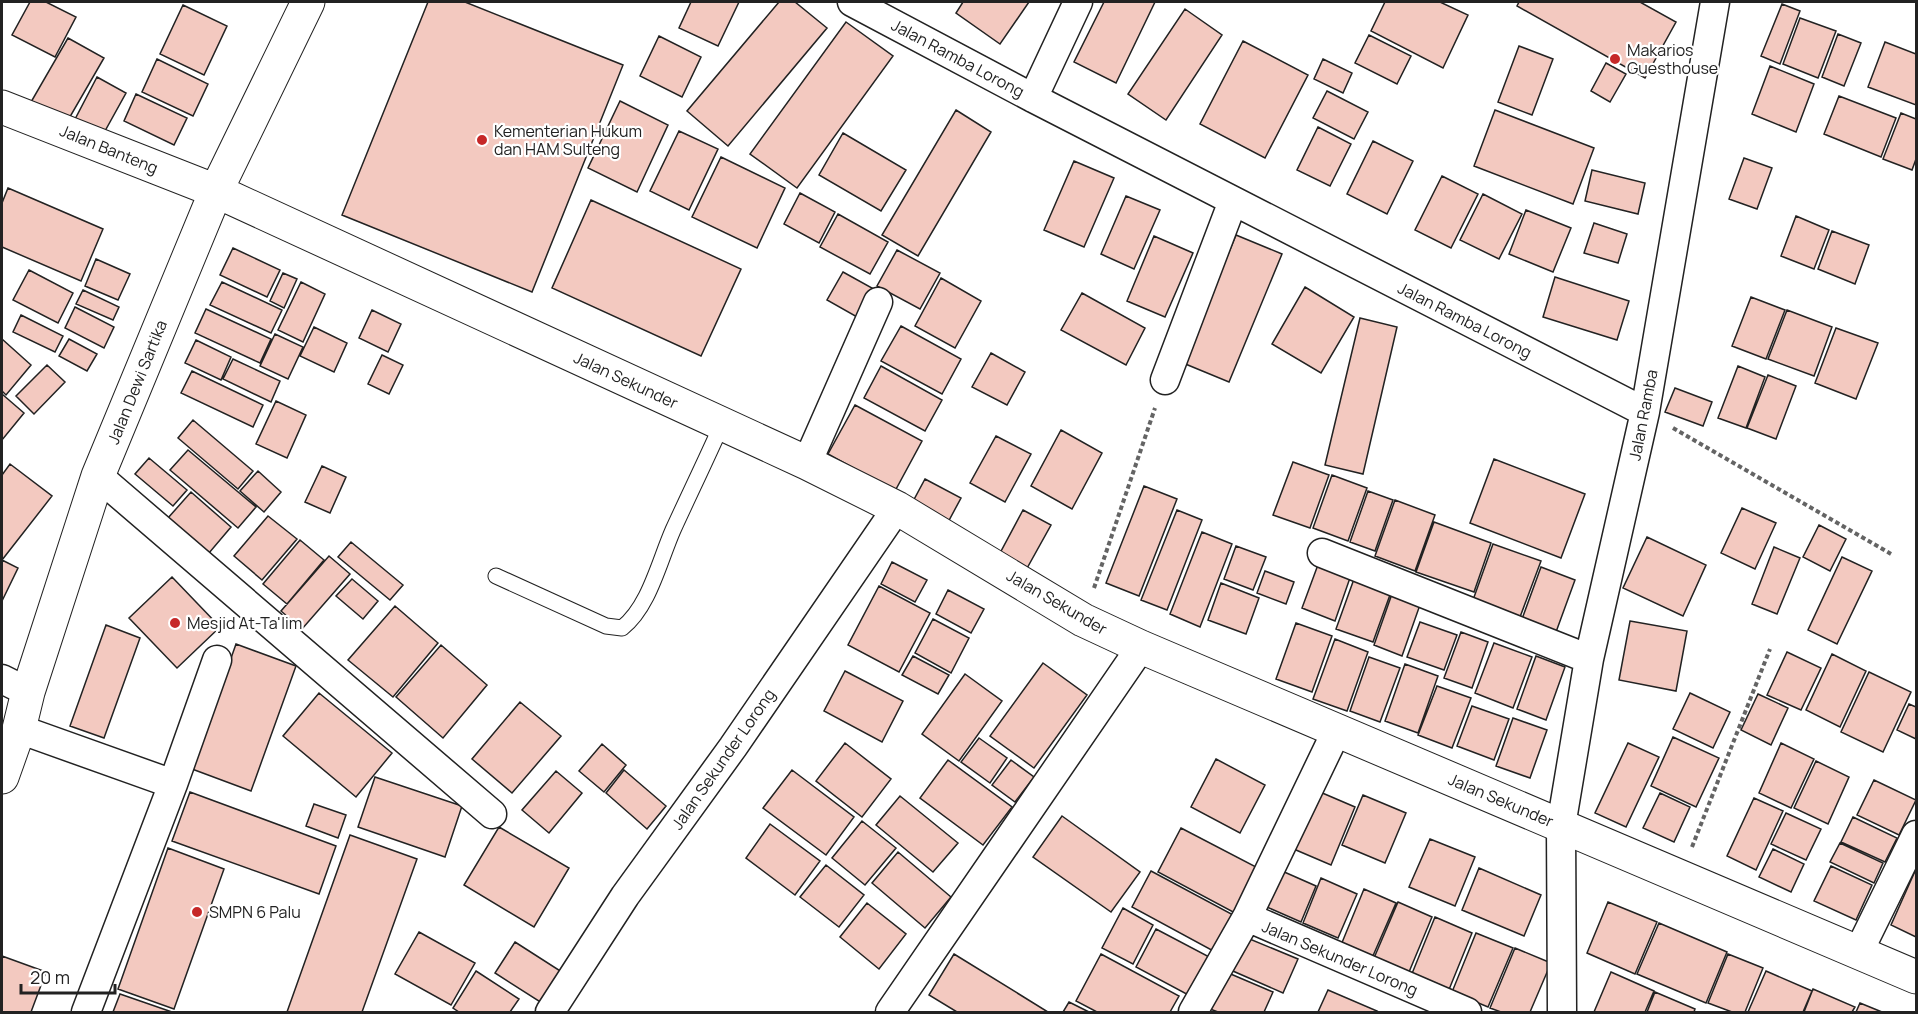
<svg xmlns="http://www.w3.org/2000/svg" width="1918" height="1014" font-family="Manrope,sans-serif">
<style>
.building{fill:#f3c9c0;stroke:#222;stroke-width:1.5}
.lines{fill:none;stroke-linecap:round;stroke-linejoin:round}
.lane-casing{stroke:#222;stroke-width:17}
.street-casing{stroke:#222;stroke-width:31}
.secondary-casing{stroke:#222;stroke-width:35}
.path{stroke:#646464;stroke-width:4;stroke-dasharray:4.5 3;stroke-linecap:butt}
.lane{stroke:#fff;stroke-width:15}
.street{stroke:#fff;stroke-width:28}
.secondary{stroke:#fff;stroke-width:33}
.poi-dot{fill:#c62828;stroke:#fff;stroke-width:2}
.labels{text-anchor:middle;stroke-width:4.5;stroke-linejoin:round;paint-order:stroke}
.poi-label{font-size:16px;fill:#222;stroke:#fff;text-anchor:start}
.street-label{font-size:16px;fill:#222;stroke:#fff}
</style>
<rect width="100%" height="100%" fill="#fff"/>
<path class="building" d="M30,2H46L76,17L55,57L12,35Z
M428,2H465L623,65L532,292L342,215Z
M691,2H739L718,46L679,28Z
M779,2H795L827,28L728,146L687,111Z
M963,2H1029L1000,44L956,13Z
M1104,2H1155L1116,83L1074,62Z
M1385,2H1440L1468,15L1443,68L1371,31Z
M1519,2H1640L1676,22L1645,78L1517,6Z
M1782,4L1800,11L1780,64L1761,56Z
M183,5L227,26L204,75L160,54Z
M1185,9L1222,35L1166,120L1128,94Z
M1800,18L1836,31L1818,78L1783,64Z
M846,22L893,56L797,188L750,154Z
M1838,34L1861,43L1844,86L1822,77Z
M1369,35L1411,56L1397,84L1355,63Z
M659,36L701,57L682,97L640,76Z
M68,38L104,58L67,122L31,102Z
M1243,41L1308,75L1265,158L1200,124Z
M1885,42L1916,54V105L1868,87Z
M1519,46L1553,59L1532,115L1498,102Z
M157,59L208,84L193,116L142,92Z
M1323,59L1352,73L1343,93L1314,79Z
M1606,63L1626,74L1610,102L1591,91Z
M1770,66L1814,84L1796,132L1752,114Z
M97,77L126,93L100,140L72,125Z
M1327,91L1368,112L1354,139L1313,118Z
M136,94L187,118L174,145L124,121Z
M1839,96L1896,118L1881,157L1824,134Z
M620,101L668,125L637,192L588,168Z
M956,110L991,132L918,256L882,235Z
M1495,110L1594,148L1573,204L1474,166Z
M1901,113L1916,119V159L1912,170L1883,159Z
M1318,127L1351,144L1330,186L1297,170Z
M679,131L718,149L689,210L650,191Z
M843,133L906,170L881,211L819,175Z
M1373,141L1413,161L1387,214L1347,194Z
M721,157L785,188L757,248L692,217Z
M1744,158L1772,168L1757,209L1729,199Z
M1074,161L1114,178L1084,247L1044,230Z
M1592,170L1645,183L1638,214L1585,201Z
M1442,176L1478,194L1451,248L1415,230Z
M8,188L103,229L81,281L2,247V203Z
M800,193L835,212L819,243L784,224Z
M1483,194L1522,214L1499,259L1460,240Z
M1126,196L1160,210L1134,269L1101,254Z
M591,200L741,269L701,356L552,288Z
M1526,210L1571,228L1553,272L1509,254Z
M838,214L888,242L870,274L820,247Z
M1796,216L1829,230L1814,269L1781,256Z
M1594,223L1627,234L1618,263L1584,253Z
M1832,231L1869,245L1855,284L1818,269Z
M1236,235L1282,254L1229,382L1183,363Z
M1154,236L1193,253L1165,317L1127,301Z
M233,248L280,270L267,297L220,275Z
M897,250L940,273L920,309L877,286Z
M96,259L130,274L118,300L85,286Z
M29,270L73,293L58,323L13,300Z
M843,272L872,288L857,317L827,300Z
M283,273L297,279L284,308L270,301Z
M1555,277L1629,301L1617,340L1543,317Z
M941,278L981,301L955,348L915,326Z
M222,282L282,310L271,333L210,305Z
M301,282L325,294L303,342L278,330Z
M1305,287L1354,317L1321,373L1272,344Z
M83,290L119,307L113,320L76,304Z
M1082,293L1145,328L1126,365L1061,330Z
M1751,297L1785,310L1766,359L1732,346Z
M75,307L114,327L104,348L65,328Z
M206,309L271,339L260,363L195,333Z
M372,310L401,324L388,352L359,338Z
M1787,310L1832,327L1814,376L1768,359Z
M21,315L63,336L55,352L13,332Z
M1360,318L1397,327L1363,474L1325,465Z
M901,326L961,359L942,394L881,361Z
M314,327L347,343L334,372L300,356Z
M1836,328L1878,343L1856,399L1815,383Z
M275,334L303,347L288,379L260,366Z
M2,339L31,365L6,395L2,391Z
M69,339L97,354L87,371L59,356Z
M196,340L231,357L221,380L185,363Z
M991,353L1025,372L1007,405L972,387Z
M382,355L403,365L389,394L368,384Z
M233,359L280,381L271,402L223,379Z
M47,365L65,382L34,414L16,396Z
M881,366L942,400L925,431L864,398Z
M1738,366L1765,377L1746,428L1718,418Z
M192,371L263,405L253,427L181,393Z
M1768,375L1796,386L1776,439L1747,428Z
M1675,388L1712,402L1703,426L1665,412Z
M2,394L24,413L2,440Z
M276,401L306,415L287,458L256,444Z
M855,405L922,441L895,491L828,454Z
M193,420L253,471L238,489L178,438Z
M1061,430L1102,453L1072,509L1031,486Z
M996,436L1031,454L1005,502L970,483Z
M188,450L256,507L238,528L170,470Z
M149,458L187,490L173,506L135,474Z
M1494,459L1585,494L1561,558L1470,523Z
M1293,462L1329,475L1310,528L1273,515Z
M10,464L52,496L2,560V475Z
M322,466L346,477L330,513L305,502Z
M258,471L281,492L264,512L240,491Z
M1332,475L1367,488L1348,541L1313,528Z
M925,479L961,498L946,526L910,507Z
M1144,486L1177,499L1139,596L1106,583Z
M1368,491L1393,500L1375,551L1350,542Z
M191,492L231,527L209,553L168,518Z
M1395,500L1435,515L1415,571L1375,556Z
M1742,508L1776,523L1755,569L1721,553Z
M1023,510L1051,525L1026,570L999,555Z
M1177,510L1202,520L1167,610L1141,600Z
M268,516L297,539L262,580L234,556Z
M1434,522L1491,543L1474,592L1416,572Z
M1819,525L1846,539L1830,571L1803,557Z
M1202,532L1232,544L1200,627L1170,614Z
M1647,537L1706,565L1683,616L1623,588Z
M300,540L324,560L287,604L263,584Z
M351,542L403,585L390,600L338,557Z
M1493,544L1541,561L1520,617L1473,600Z
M1236,546L1266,557L1253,590L1224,579Z
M1774,547L1800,558L1777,614L1752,604Z
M329,556L350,574L302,629L281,611Z
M1842,557L1872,571L1837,644L1808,630Z
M2,560L18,568L2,601Z
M892,562L927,580L915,602L881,584Z
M1319,562L1351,575L1335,621L1302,608Z
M1541,567L1575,580L1556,632L1522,619Z
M1265,571L1294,582L1286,604L1257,593Z
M172,577L220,627L177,668L129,618Z
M352,579L378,601L363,619L336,596Z
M1354,579L1391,592L1373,642L1336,629Z
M1221,583L1259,598L1246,634L1208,620Z
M879,586L930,613L899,672L848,645Z
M948,590L984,609L971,633L936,614Z
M1393,591L1421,602L1402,656L1374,645Z
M395,606L438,643L393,697L348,660Z
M933,619L969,638L951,673L915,653Z
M1630,621L1687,631L1676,691L1619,680Z
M1420,622L1457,635L1444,670L1407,657Z
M1296,623L1332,636L1312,692L1276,679Z
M106,625L140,638L104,738L70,726Z
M1461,632L1488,642L1472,688L1444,678Z
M1335,639L1368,652L1347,711L1313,699Z
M1494,643L1532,657L1513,708L1475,693Z
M236,644L296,666L251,791L192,769Z
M441,645L487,685L443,738L396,697Z
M1787,652L1821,668L1801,710L1767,695Z
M1832,654L1866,671L1840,727L1806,710Z
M913,656L949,675L938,694L902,675Z
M1536,656L1565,667L1546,720L1517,709Z
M1369,657L1400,668L1380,722L1350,711Z
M1043,663L1087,695L1034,768L990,736Z
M1405,664L1438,676L1418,733L1385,721Z
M845,671L903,701L882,742L824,711Z
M1869,672L1911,692L1883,752L1841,732Z
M965,674L1002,701L959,761L922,734Z
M1437,686L1471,698L1452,748L1418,735Z
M319,693L392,753L356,797L283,736Z
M1690,693L1730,712L1713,748L1673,729Z
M1758,694L1788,708L1771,745L1741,730Z
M520,702L561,736L512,793L472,759Z
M1909,704L1916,707V739L1897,730Z
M1472,706L1509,719L1494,760L1457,746Z
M1513,718L1547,730L1530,778L1496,766Z
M1673,737L1719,758L1696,807L1651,786Z
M979,738L1007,758L990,783L961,762Z
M845,743L891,779L862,817L816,781Z
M1628,743L1659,757L1626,827L1595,813Z
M1781,743L1814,759L1791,808L1759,793Z
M602,744L626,765L604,792L579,771Z
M1216,759L1265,785L1240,833L1191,807Z
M948,760L1012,807L983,845L920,798Z
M1011,760L1034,777L1015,802L992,785Z
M1816,761L1849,777L1828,824L1794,808Z
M624,770L666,806L647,829L606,793Z
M792,770L854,817L826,855L763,808Z
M556,771L582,793L549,833L522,810Z
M375,777L462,806L445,857L358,827Z
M1874,780L1916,800L1899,835L1857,815Z
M1313,789L1355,807L1331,865L1289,847Z
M190,792L336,846L319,894L172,841Z
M1660,793L1690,807L1674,842L1643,828Z
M1363,795L1406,813L1385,863L1342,845Z
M900,796L958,843L933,872L876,825Z
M1754,798L1783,811L1756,870L1727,856Z
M314,804L346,815L338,838L306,826Z
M1786,813L1821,829L1806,860L1771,844Z
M1062,816L1140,872L1111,912L1033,857Z
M1853,817L1897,838L1885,862L1841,842Z
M862,821L896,848L865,885L832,858Z
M770,824L820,861L795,895L746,858Z
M499,827L569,868L534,927L464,885Z
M1181,828L1258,868L1235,913L1158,872Z
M350,835L417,859L362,1012H287Z
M1430,839L1475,857L1455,906L1409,887Z
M1840,843L1883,863L1874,883L1830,862Z
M168,848L224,869L174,1009L118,989Z
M1773,849L1804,864L1791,892L1759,877Z
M898,852L951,897L925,928L872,883Z
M826,865L864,895L839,927L800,897Z
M1831,866L1872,885L1856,920L1814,901Z
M1479,868L1541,895L1524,936L1462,910Z
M1916,869V937L1891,925Z
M1151,871L1237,917L1217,953L1132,907Z
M1282,871L1316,886L1301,922L1267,907Z
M1321,878L1357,894L1338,938L1303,923Z
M1364,889L1396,903L1372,958L1341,945Z
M1398,902L1432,917L1409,972L1374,958Z
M1608,902L1657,922L1635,974L1587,953Z
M867,903L906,934L879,969L840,937Z
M1123,908L1153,925L1133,964L1102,948Z
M1435,917L1472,933L1448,992L1411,976Z
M1659,923L1727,952L1706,1003L1637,974Z
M1156,929L1215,960L1194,998L1136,967Z
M419,932L475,963L451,1005L395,974Z
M1476,933L1513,948L1488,1007L1452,992Z
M1240,935L1298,959L1283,993L1226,968Z
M515,942L565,974L545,1005L495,973Z
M1515,948L1551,963L1530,1012H1501L1490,1008Z
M954,954L1048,1012H957L929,995Z
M1101,954L1179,996L1170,1012H1097L1076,1001Z
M1728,954L1763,968L1745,1012H1732L1708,1003Z
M2,956L46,972L31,1012H2Z
M476,971L519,999L510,1012H459L453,1008Z
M1766,971L1812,991L1803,1012H1748Z
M1226,972L1273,992L1264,1012H1218L1210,1009Z
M1611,972L1654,991L1645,1012H1594Z
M1813,989L1855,1007L1852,1012H1804Z
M1328,990L1377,1011L1376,1012H1318Z
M1655,992L1695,1009L1694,1012H1647Z
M120,994L172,1012H113Z
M1069,1002L1089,1012H1063Z
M1860,1003L1882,1012H1856Z"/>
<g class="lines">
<defs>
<path id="lane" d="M496,576L606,626L622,628C649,607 659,562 673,530C689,495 706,460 722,424"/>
<path id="street" d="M852,2L1033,98L1645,412
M1033,98L1078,2
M1165,380L1233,201
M807,463L878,302
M98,476L492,814
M1322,553L1589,659
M2,679L28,692
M19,729L173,784
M1247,917L1467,1012
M1859,951L1916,835
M86,1012L173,784L217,660
M550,1012L625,896L733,747L897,508
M890,1012L1141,647
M1193,1012L1247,917L1337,730
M1562,1012L1561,826L1589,659L1645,412L1715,2"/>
<path id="secondary" d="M2,107L216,191L807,463L897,508L1083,620L1141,647L1916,977
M2,777L19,729L28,692L98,476L216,191L308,2"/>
</defs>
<use href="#lane" class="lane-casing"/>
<use href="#street" class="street-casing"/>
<use href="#secondary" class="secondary-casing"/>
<path class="path" d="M1673,428L1891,554
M1094,588L1155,408
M1692,847L1770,649"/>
<use href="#lane" class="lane"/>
<use href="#street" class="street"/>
<use href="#secondary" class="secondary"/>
</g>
<g class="poi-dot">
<circle cx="1615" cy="59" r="6"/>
<circle cx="482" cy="140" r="6"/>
<circle cx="175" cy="623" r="6"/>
<circle cx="197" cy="912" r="6"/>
</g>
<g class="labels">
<g class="poi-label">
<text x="1627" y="56">Makarios<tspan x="1627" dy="18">Guesthouse</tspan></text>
<text x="494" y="137">Kementerian Hukum<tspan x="494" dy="18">dan HAM Sulteng</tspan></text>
<text x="187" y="629">Mesjid At-Ta'lim</text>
<text x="209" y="918">SMPN 6 Palu</text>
</g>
<g class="street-label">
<text transform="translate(958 58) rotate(28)" y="6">Jalan Ramba Lorong</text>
<text transform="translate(109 149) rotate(22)" y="6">Jalan Banteng</text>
<text transform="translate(1465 320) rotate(27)" y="6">Jalan Ramba Lorong</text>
<text transform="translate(626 380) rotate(25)" y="6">Jalan Sekunder</text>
<text transform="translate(137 382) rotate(-68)" y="6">Jalan Dewi Sartika</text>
<text transform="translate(1643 415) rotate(-79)" y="6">Jalan Ramba</text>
<text transform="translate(1057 602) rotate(30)" y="6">Jalan Sekunder</text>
<text transform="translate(723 759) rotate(-55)" y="6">Jalan Sekunder Lorong</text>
<text transform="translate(1501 800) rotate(23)" y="6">Jalan Sekunder</text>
<text transform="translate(1340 958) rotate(23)" y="6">Jalan Sekunder Lorong</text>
</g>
</g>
<rect width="1918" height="1014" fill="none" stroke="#222222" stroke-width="6"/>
<path d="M21 984v9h94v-9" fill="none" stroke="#222222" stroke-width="3"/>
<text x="30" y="984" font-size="18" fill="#222222" stroke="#ffffff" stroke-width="4.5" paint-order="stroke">20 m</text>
</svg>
